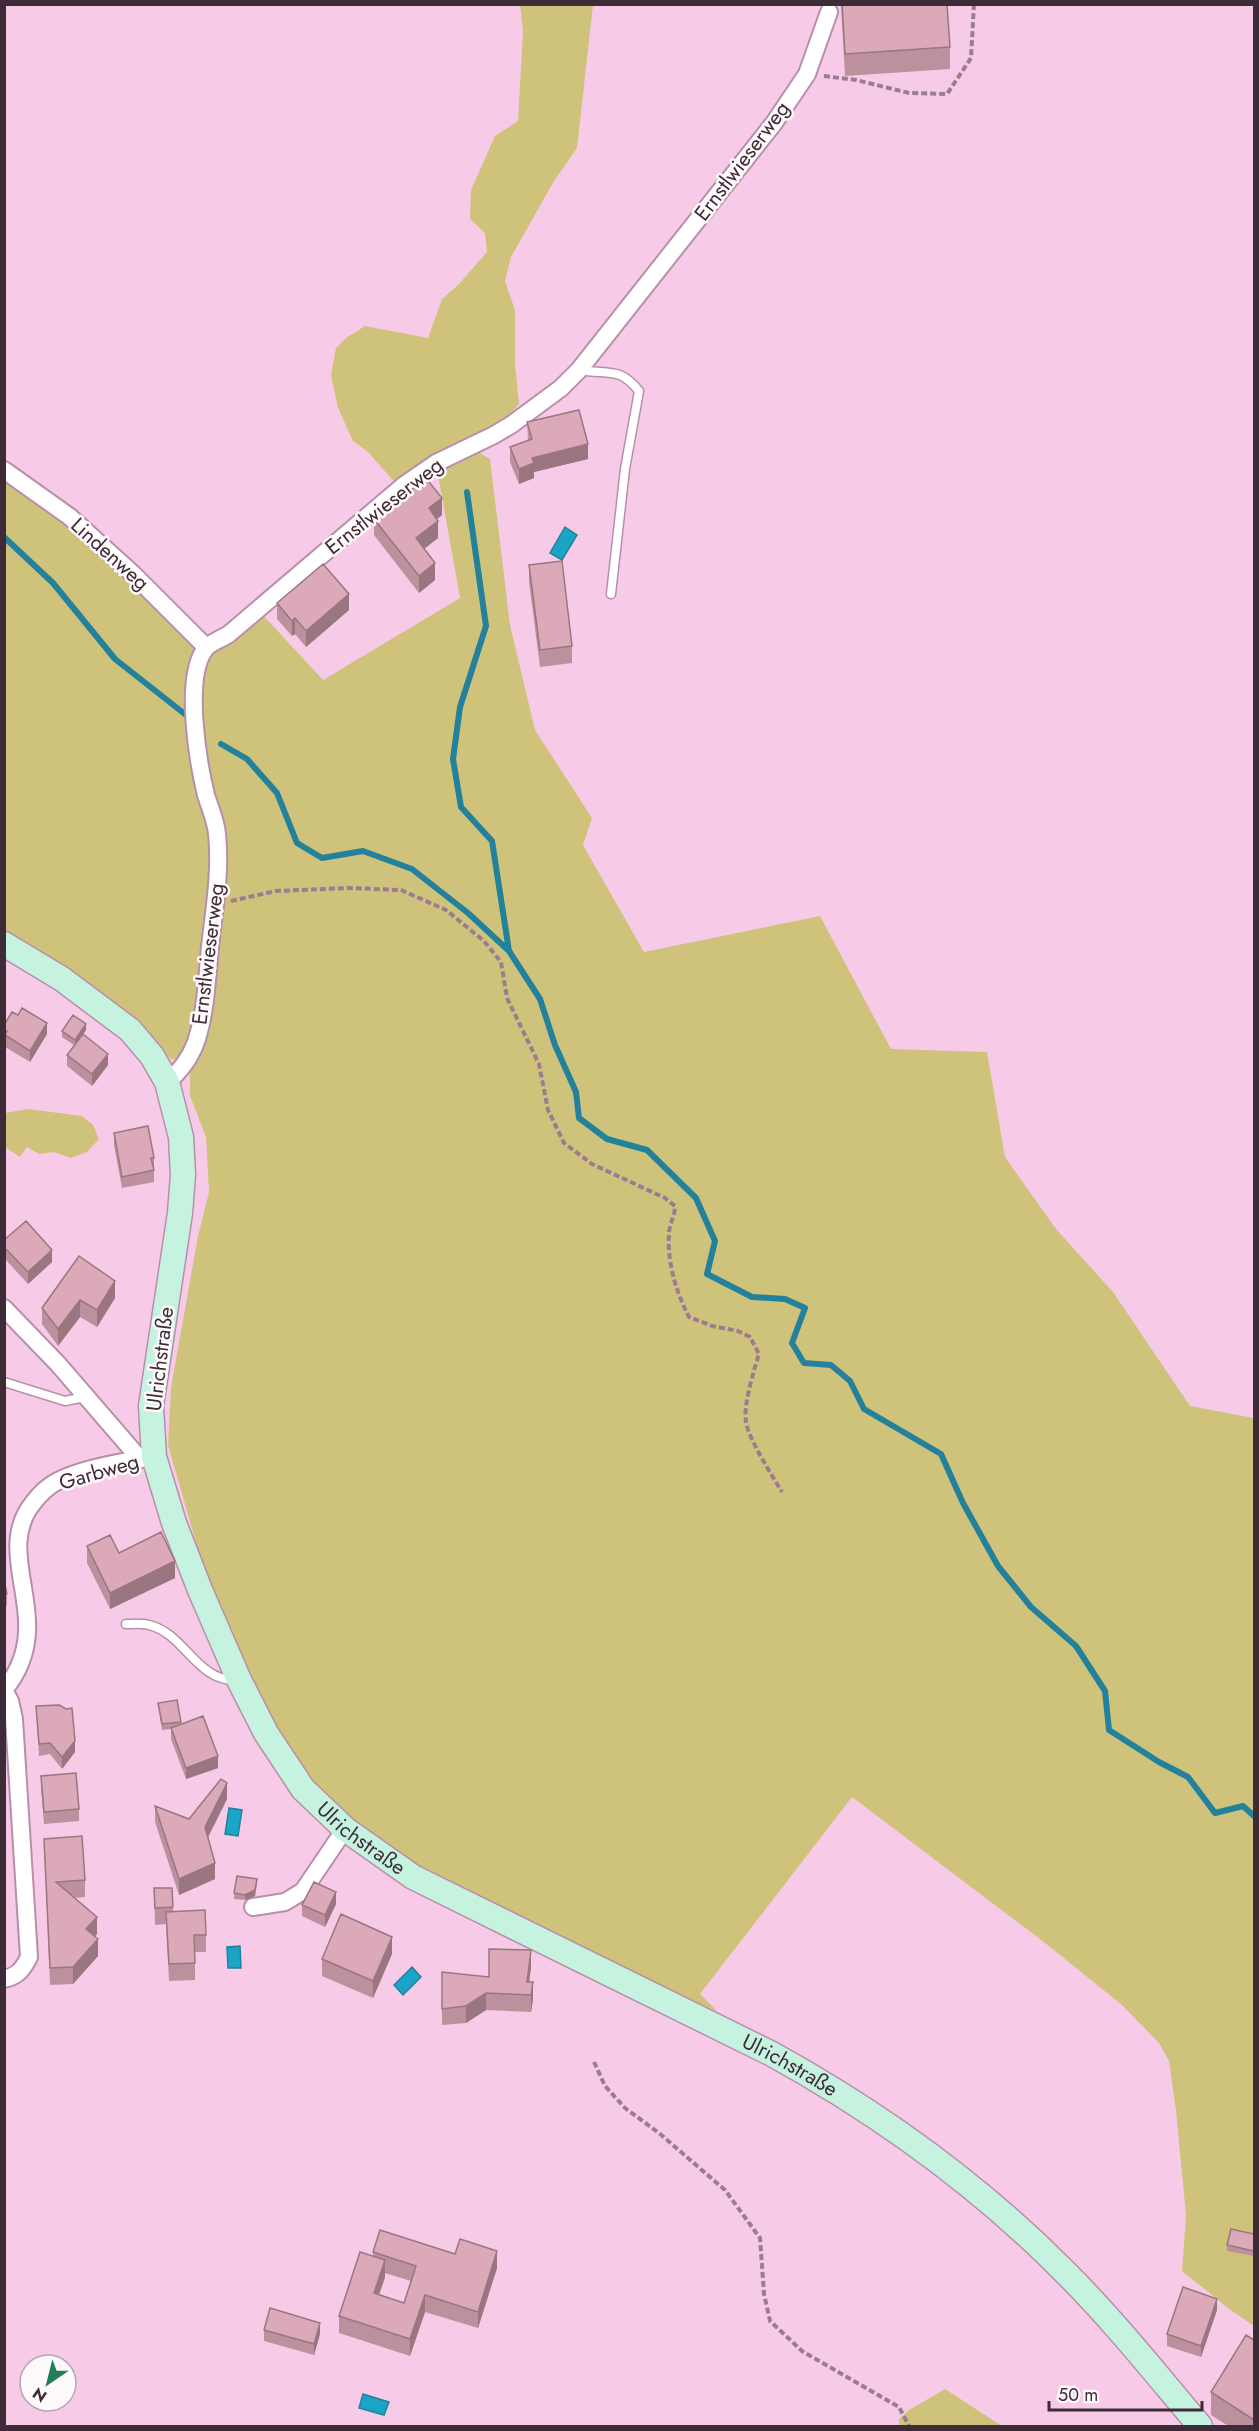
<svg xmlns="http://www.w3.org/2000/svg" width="1259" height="2431" font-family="Jost,sans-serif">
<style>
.green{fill:#cfc37c}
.water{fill:#1aa5c7;stroke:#24819c;stroke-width:1.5}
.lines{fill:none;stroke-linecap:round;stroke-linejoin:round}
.stream{stroke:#24819c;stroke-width:6}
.lane-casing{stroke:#b88faa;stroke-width:11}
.street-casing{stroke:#b88faa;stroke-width:20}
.secondary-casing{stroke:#b88faa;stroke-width:27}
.path{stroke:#9b7c90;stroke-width:4;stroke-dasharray:6 3;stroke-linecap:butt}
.lane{stroke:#fff;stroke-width:8}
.street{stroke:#fff;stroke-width:16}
.secondary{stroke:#c5f3df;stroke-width:24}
.wall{fill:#bc919d;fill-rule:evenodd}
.shaded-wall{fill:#997680}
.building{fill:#dba9b7;stroke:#997680;stroke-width:1.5}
.labels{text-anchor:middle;stroke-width:5;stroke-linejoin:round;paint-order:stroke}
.street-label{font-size:21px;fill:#3d2c37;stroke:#fefafc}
</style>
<rect width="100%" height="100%" fill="#f7cbe7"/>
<path class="green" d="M520,5H593L577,148L554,181L511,257L505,281L515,310V364L519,404C495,433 458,444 426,460C415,466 406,477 397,485L368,452L353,441L338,408L331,375L336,348L346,338L365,326L428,338L442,299L458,285L487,252L485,233L470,219L471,190L495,136L518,121L523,32Z
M476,451L490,459L510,625L535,730L592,818L583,845L644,952L820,916L891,1049L987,1052L1005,1157L1056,1229L1113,1292L1190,1406L1254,1418V2326L1232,2311L1182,2271L1186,2215L1176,2111L1169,2061L1159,2043L1122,2005L1040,1939L852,1797L700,1994L717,2011L632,1975L438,1880L370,1837L311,1783L283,1739L232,1636L203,1567L168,1445L171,1388L198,1236L209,1192L206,1137L190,1096V1069L178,1059H171L115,1007L57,964L5,931L4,476L127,576L198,649L261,613L323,680L460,598L437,469Z
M28,1109L82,1116L93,1125L99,1139L87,1152L71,1158L54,1152L39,1154L27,1147L20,1157L5,1147V1113Z
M945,2389L1002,2426H899V2419L909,2410Z"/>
<path class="water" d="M565,527L577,535L562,560L550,553Z
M229,1808L242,1810L238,1836L225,1834Z
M240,1946L241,1968H228L227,1947Z
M412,1967L421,1977L403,1995L394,1985Z
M363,2394L389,2402L384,2415L359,2408Z"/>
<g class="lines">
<path class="stream" d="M467,492L486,626L460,707L453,759L461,807L492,841L509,951L540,999L555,1045L576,1092L579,1118L607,1139L647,1150L696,1198L715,1241L707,1274L752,1297L785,1299L805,1308L792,1343L804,1363L831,1365L850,1381L864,1409L941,1454L963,1503L998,1566L1031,1607L1076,1646L1105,1691L1109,1730L1159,1762L1188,1777L1215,1813L1243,1806L1254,1816
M4,537L53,583L115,659L186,715
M221,744L247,759L277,793L297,843L322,858L363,851L412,869L468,913L509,951"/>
<defs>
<path id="lane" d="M579,370C608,375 619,366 639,391L625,469L611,594
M4,1382L65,1401L85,1397
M126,1624C133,1624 142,1623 149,1625C184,1633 197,1681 235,1680"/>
<path id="street" d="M4,470L70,517L133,574L206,647
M167,1082C181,1071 190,1058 196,1042C206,1012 207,978 210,947C214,910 221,872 217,834C216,821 210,808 206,795C198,762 183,676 206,648C210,643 223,638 229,634L404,485L436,463L494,435L511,425L561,388L579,370L774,123L807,74L829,12
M4,1308L58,1364L140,1459
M253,1907L285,1902L303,1891L345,1829
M4,1979C18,1976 23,1969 29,1957L14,1719L10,1701L4,1690C19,1672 26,1654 27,1632C30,1588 2,1541 33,1503C39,1495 47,1487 56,1482C80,1469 126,1461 154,1457"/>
<g id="secondary">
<path id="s1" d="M4,944L62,979L130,1030L152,1056L167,1082L181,1137L183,1175L180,1213L151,1406L154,1457L174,1523L200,1590L239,1680L266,1733L303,1789L345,1829L413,1877L772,2054C879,2113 979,2185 1066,2273C1114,2321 1156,2374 1200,2426"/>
</g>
</defs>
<use href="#lane" class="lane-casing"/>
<use href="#street" class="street-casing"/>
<use href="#secondary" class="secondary-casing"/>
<path class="path" d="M824,76L856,80L909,93L947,94L971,58L974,4
M231,901L276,891L349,888L401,890L446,910L484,941L501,962L507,998L539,1064L548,1110L564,1143L592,1164L665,1198L675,1206C675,1216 669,1225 669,1234C667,1262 676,1292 689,1317L712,1326L738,1331L750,1337L759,1354C754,1370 743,1405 746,1422C748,1438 773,1477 782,1492
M594,2062L605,2086L625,2108L659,2133L725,2190L760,2238L764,2294L770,2321L802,2351L899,2407L909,2426"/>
<use href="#lane" class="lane"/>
<use href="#street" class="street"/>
<use href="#secondary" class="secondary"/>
</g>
<path class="wall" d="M841,4H947L950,47V69L845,76Z
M527,422L588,459L534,472V478L519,484L510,462V447L528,440Z
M442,515L437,519L438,538L424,549L435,580L419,593L374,535V519Z
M529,565L572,646V663L540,667L529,582Z
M277,603L349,610L306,647L295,634L292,636L277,619Z
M18,1015L47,1034L30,1062L5,1047L4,1025Z
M86,1030L83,1034L108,1065L92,1086L67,1066V1055L74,1045L62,1037V1031Z
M114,1133L154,1158V1182L122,1188L114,1145Z
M4,1240L52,1262L28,1284L4,1258Z
M79,1256L115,1298L97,1327L80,1317L58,1346L42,1324V1308Z
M87,1546L119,1553L175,1578L110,1609L87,1563Z
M4,1579L7,1594V1606H4Z
M158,1703L181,1722V1724L218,1768L186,1779L171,1739V1729L162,1730Z
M36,1706L66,1709L75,1752L62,1769L50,1754L39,1756Z
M41,1776L79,1809V1821L44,1824L41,1788Z
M227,1799L208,1837L215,1879L179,1895L155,1822V1806L189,1819Z
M44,1839L85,1880V1897L74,1898L97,1934L95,1937L98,1956L73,1984L50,1985Z
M257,1884L255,1896L245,1900L234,1899V1893Z
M154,1888H172L173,1911L206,1935V1952H195V1980L169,1981L166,1924L155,1925Z
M336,1904L325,1927L302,1916V1905Z
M392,1954L373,1998L322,1976V1959Z
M531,1967L529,1982L533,1999L531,2012L486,2010L466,2023L442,2025V1972L489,1977Z
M1254,2234V2256L1227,2251V2245Z
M373,2252L497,2268L478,2328L425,2312L410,2356L339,2333V2316L373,2256ZM385,2273L411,2281L404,2303L379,2294L385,2277Z
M1217,2310L1201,2357L1167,2346V2334Z
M264,2330L320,2334L314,2355L264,2341Z
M1254,2340V2427H1230L1211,2415V2392Z"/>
<path class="shaded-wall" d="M588,444V459L534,472V478L519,484V469L532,458Z
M442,498V515L429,525V508Z
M438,521V538L416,555V538Z
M435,563V580L419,593V576Z
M349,594V610L306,647V631Z
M295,618V634L292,636V621Z
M47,1023V1034L30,1062V1051Z
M86,1024V1030L75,1046V1040Z
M108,1054V1065L92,1086V1074Z
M52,1250V1262L28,1284V1272Z
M115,1281V1298L97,1327V1310Z
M80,1300V1317L58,1346V1329Z
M175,1561V1578L110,1609V1593Z
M75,1741V1752L62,1769V1757Z
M218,1756V1768L186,1779V1768Z
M227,1783V1799L205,1843V1827Z
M215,1863V1879L179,1895V1879Z
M257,1879L255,1896L245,1900V1895Z
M336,1892V1904L325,1927V1915Z
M97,1917V1934L86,1946V1929Z
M392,1937V1954L373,1998V1981Z
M98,1939V1956L73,1984V1967Z
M531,1950V1967L527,1998V1982Z
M533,1982V1999L531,2012V1995Z
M486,1993V2010L466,2023V2006Z
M497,2251V2268L478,2328V2312Z
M385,2260V2277L374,2310V2293Z
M425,2295V2312L410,2356V2339Z
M1217,2299V2310L1201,2357V2346Z
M320,2323V2334L314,2355V2344Z"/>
<path class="building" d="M842,4H947L950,47L845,54Z
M579,410L588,444L532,458L534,463L519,469L510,447L532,439L527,422Z
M426,478L442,498L429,508L438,521L416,538L435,563L419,576L374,519Z
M562,561L572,646L540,650L529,565Z
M323,564L349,594L306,631L295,618L292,621L277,603Z
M22,1008L47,1023L30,1051L5,1035L7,1031L4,1030V1025L12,1012L18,1015Z
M73,1015L86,1024L75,1040L62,1031Z
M83,1034L108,1054L92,1074L67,1055Z
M148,1126L154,1158H151L154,1170L122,1177L114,1133Z
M26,1221L52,1250L28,1272L4,1247V1240Z
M79,1256L115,1281L97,1310L80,1300L58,1329L42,1308Z
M161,1532L175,1561L110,1593L87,1546L110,1535L119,1553Z
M4,1579L7,1594L4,1595Z
M177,1700L181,1722L162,1724L158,1703Z
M59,1705L66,1709L72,1708L75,1741L62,1757L50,1743L39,1744L36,1706Z
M203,1716L218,1756L186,1768L171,1728Z
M76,1773L79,1809L44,1812L41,1776Z
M221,1779L227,1783L205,1827L215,1863L179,1879L155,1806L189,1819Z
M82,1836L85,1880L56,1882L97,1917L86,1929L98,1939L73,1967L50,1968L44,1839Z
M237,1876L257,1879L255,1890L245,1895L234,1893Z
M314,1882L336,1892L325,1915L302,1905Z
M154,1888H172L173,1907L155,1908Z
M205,1910L206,1935H194L195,1963L169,1964L166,1912Z
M341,1914L392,1937L373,1981L322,1959Z
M489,1949L531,1950L527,1982H533L531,1995L486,1993L466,2006L442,2009V1972L489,1977Z
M1231,2229L1254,2234V2251L1227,2245Z
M380,2230L455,2254L460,2239L497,2251L478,2312L425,2295L410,2339L339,2316L360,2252L385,2260L374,2293L404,2303L416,2266L373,2252Z
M1183,2287L1217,2299L1201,2346L1167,2334Z
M270,2308L320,2323L314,2344L264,2330Z
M1246,2335L1254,2340V2420L1211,2392Z"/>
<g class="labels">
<g class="street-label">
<text transform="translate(742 161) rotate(-53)" y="7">Ernstlwieserweg</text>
<text transform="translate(384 506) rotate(-38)" y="7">Ernstlwieserweg</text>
<text transform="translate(110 554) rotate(42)" y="7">Lindenweg</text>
<text transform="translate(208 954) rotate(-83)" y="7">Ernstlwieserweg</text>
<text transform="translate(160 1359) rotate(-83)" y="7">Ulrichstraße</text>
<text transform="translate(99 1472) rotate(-16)" y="7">Garbweg</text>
<text dy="7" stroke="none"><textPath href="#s1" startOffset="1038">Ulrichstraße</textPath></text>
<text dy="7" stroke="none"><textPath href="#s1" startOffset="1524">Ulrichstraße</textPath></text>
</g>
</g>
<rect width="1259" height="2431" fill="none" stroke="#3d2c37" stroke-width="12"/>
<g transform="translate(48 2383) rotate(215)"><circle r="28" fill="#fefafc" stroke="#b1a8ad" stroke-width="1.5"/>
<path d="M0-4.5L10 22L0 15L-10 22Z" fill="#227f56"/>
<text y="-9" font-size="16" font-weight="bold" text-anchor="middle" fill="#3d2c37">N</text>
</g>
<path d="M1049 2401v9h153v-9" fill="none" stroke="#3d2c37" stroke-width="3"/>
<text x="1058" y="2401" font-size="18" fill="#3d2c37" stroke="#fefafc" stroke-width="4.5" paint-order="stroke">50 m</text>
</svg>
